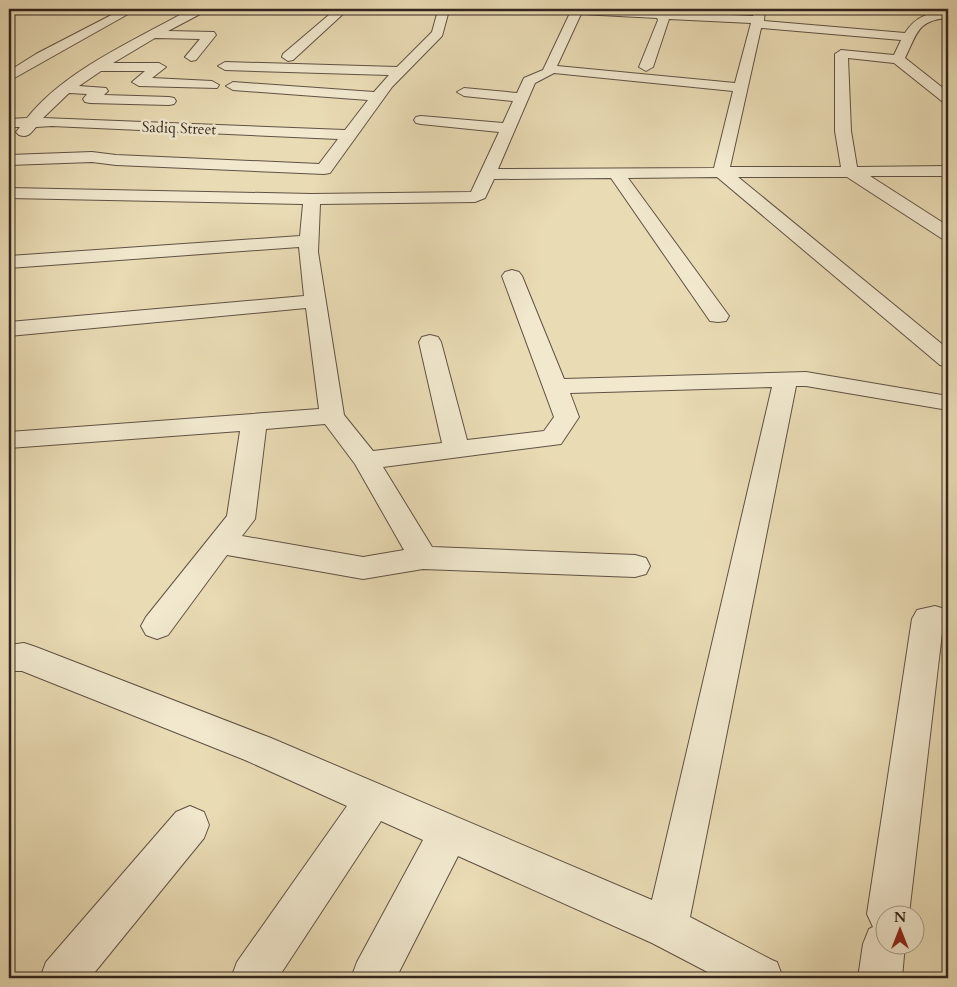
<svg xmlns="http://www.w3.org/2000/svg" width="957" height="987" font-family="Cardo,serif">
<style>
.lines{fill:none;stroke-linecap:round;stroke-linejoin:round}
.minor-casing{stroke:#605244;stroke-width:2}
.minor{fill:#f1e8ce;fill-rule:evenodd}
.labels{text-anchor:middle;stroke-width:5;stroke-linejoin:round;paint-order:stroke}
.far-street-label{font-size:15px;fill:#32241e;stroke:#f1e8ce}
</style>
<rect width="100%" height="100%" fill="#e9dbb4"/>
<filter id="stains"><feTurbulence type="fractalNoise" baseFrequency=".004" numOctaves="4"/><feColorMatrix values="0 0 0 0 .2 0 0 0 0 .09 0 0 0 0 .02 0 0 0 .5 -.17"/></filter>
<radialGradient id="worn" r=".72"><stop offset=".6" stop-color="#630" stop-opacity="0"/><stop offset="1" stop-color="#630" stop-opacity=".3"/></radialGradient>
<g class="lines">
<!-- minor casing -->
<g class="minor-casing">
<g id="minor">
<path d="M 9,9 L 82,9 L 76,12 L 9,13 Z"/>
<path d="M 123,9 L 137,9 L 9,81 L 9,71 L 36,54 Z"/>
<path d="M 166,9 L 609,9 L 654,11 L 655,9 L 665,9 L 666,12 L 753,16 L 755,9 L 765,9 L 764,21 L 905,33 C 916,16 929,12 948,12 L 948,18 C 917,20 917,34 905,58 L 948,92 L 948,103 L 943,102 L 894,63 L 848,58 L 851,131 L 857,167 L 948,166 L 948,176 L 870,176 L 948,226 L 948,240 L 941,238 L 847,177 L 738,177 L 948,349 L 948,367 L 940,365 L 717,177 L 628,178 L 729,316 L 726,321 L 718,322 L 710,321 L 611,178 L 494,179 L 485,198 L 475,202 L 320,204 L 318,252 L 344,415 L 373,451 L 442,443 L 419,342 L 422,337 L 430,335 L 438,337 L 441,342 L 467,440 L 544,431 L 554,417 L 502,276 L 505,272 L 512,270 L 519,272 L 522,276 L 564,379 L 806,372 L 948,396 L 948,410 L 806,386 L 796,386 L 690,917 L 772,960 L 777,962 L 783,978 L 719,978 L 652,943 L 458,856 L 396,978 L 351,978 L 357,962 L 423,840 L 381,821 L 278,978 L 231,978 L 237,962 L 347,806 L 245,760 L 22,671 L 9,671 L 9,645 L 24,643 L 36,647 L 271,738 L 652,900 L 772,387 L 570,393 L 579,417 L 561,444 L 383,467 L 432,547 L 635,555 L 646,558 L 650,566 L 646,574 L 635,577 L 423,569 L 363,579 L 227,555 L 168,635 L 157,639 L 146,635 L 141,626 L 146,617 L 227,516 L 240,431 L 9,448 L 9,432 L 319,409 L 306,308 L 9,336 L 9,322 L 304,296 L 299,247 L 9,268 L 9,256 L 300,236 L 303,204 L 9,198 L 9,188 L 312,194 L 471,192 L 499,132 L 421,124 L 416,123 L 414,120 L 416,117 L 421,116 L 503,123 L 513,101 L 464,96 L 457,92 L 464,88 L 517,93 L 524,78 L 543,70 L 570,13 L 448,14 L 442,36 L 392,87 L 330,173 L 324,174 L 116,165 L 92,162 L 9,165 L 9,155 L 92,152 L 116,155 L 319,164 L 338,139 L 52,126 L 36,127 C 30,134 28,138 19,135 L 16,132 L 20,127 L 9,127 L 9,119 L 27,118 C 64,71 133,41 185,12 L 172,12 ZM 202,13 L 330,14 L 283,54 L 282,57 L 288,61 L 293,60 L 343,14 L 437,14 L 432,32 L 397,67 L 225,62 L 218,66 L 225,70 L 389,75 L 374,92 L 233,82 L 226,86 L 233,90 L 368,100 L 345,130 L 43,118 L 69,93 L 87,94 L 83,99 L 85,102 L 90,103 L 169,105 L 174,104 L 176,101 L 174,98 L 169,97 L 104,95 L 108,91 L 106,88 L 79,86 L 101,71 L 145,71 L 132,82 L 139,86 L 217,88 L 219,85 L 212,81 L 152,78 L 166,67 L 159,63 L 113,63 L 155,38 L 200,39 L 185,57 L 191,61 L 196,60 L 216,35 L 214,32 L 168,31 ZM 581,14 L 657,18 L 658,20 L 639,67 L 646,71 L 653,67 L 669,19 L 751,23 L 735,83 L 557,66 ZM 761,28 L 901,40 L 894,55 L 841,50 L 835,54 L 835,131 L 841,167 L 730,167 ZM 554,73 L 733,91 L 714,168 L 498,169 L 535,83 ZM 325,424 L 355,464 L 404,550 L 363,557 L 242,536 L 255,519 L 266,429 Z"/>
<path d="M 935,606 L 948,610 L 948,634 L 942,633 L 909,914 L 884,914 L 884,944 L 905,944 L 902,978 L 858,978 L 863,944 L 869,929 L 873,927 L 867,914 L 912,619 L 917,610 Z"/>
<path d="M 190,806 L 204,812 L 209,825 L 204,838 L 90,978 L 40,978 L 46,962 L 176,812 Z"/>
</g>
</g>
<!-- minor -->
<use href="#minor" class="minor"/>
</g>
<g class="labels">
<!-- far-street labels -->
<g class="far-street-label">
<text transform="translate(179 128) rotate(2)" y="5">Sadiq Street</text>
</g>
</g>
<!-- margin -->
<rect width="957" height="987" fill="none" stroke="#e9dbb4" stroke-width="30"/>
<rect x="10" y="10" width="937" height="967" fill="none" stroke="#32241e" stroke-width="2.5"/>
<rect x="15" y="15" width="927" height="957" fill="none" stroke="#32241e"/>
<!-- north arrow -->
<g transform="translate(900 930)"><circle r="24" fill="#f1e8ce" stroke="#a59a88"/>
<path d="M0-4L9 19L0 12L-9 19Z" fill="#8f2418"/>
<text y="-8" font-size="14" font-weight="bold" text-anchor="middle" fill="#32241e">N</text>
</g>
<rect width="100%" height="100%" filter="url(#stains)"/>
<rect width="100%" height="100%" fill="url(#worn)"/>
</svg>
